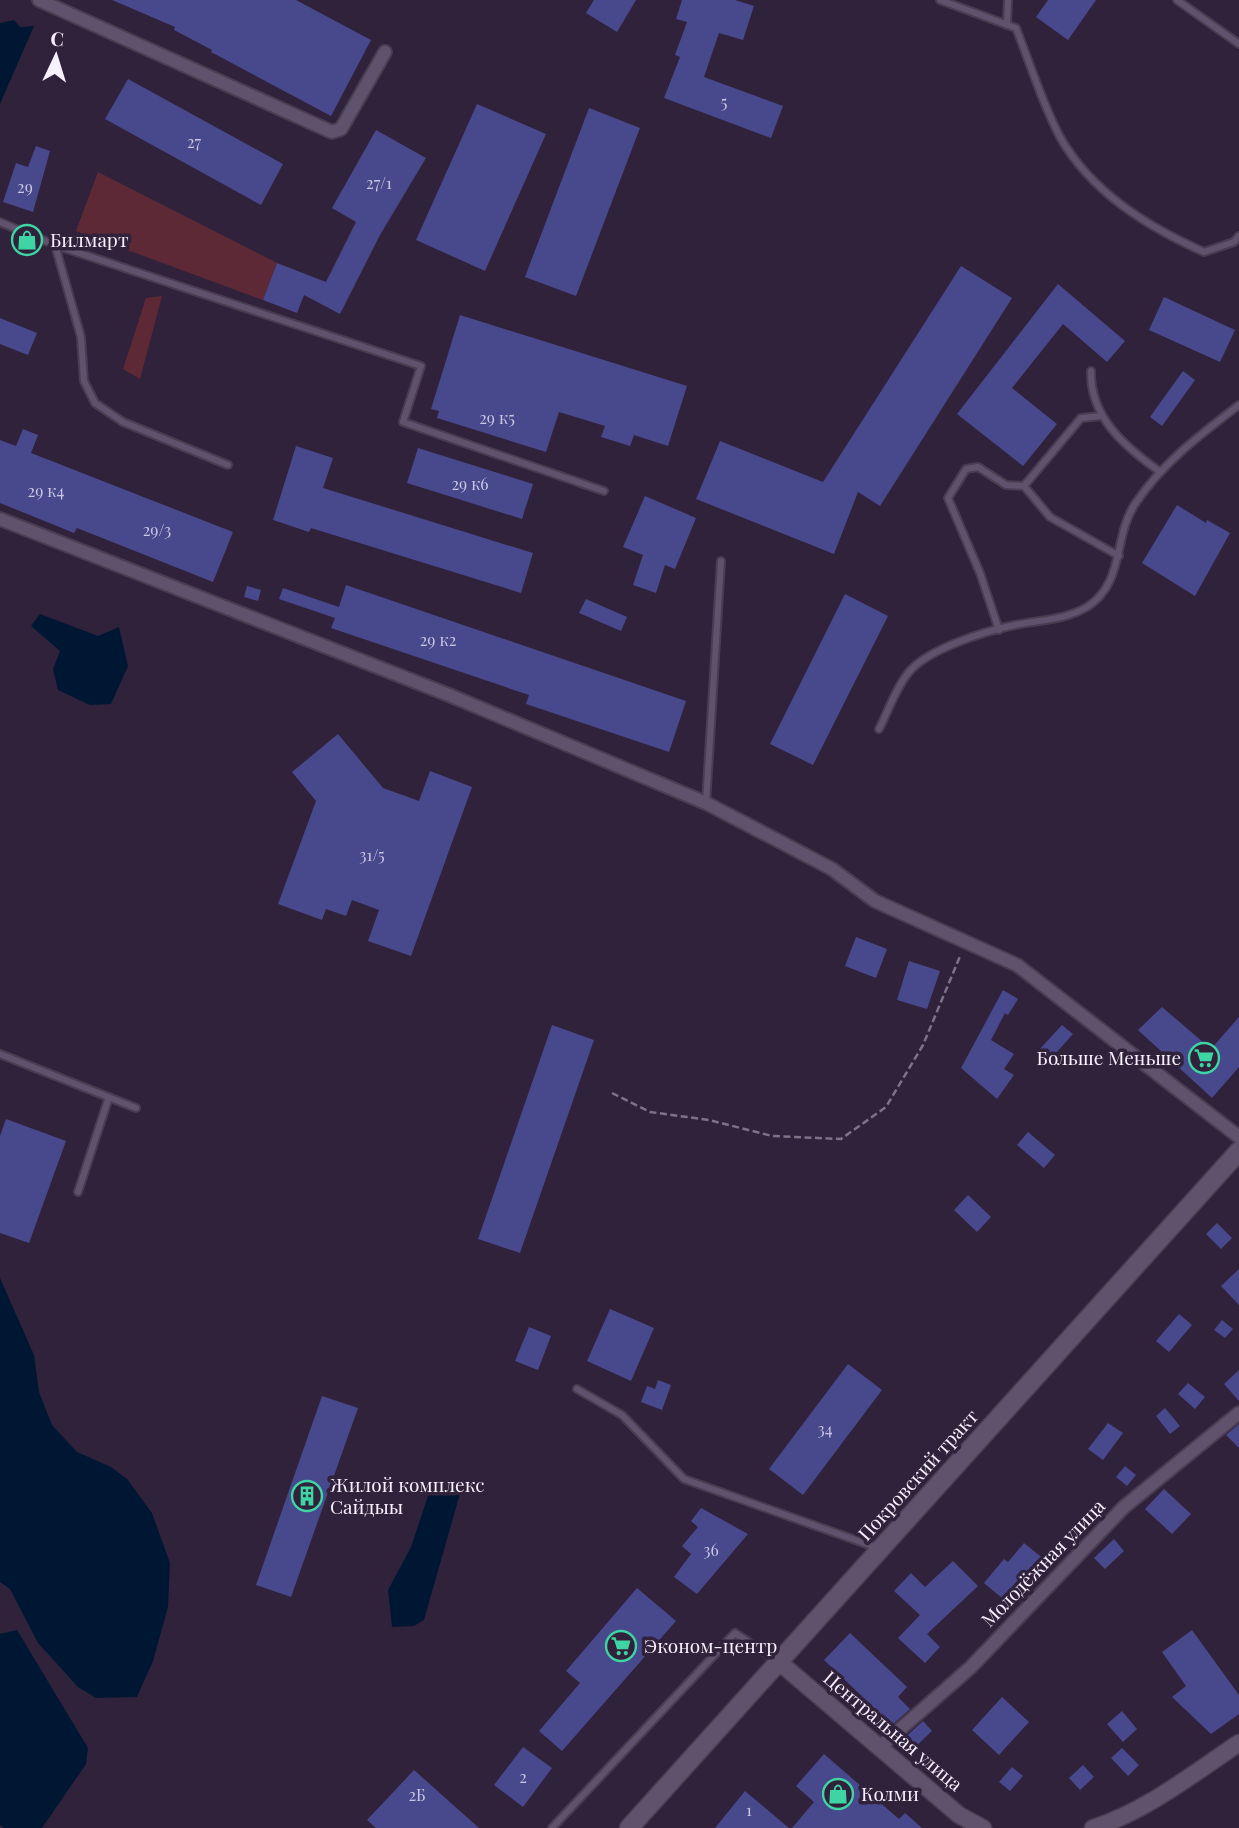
<svg xmlns="http://www.w3.org/2000/svg" width="1239" height="1828" font-family="'Playfair Display',serif">
<style>
.green{fill:#5e2936}
.water{fill:#001734}
.building{fill:#48488d}
.lines{fill:none;stroke-linecap:round;stroke-linejoin:round}
.service-casing{stroke:#493d51;stroke-width:10}
.minor-casing{stroke:#493d51;stroke-width:16}
.tertiary-casing{stroke:#493d51;stroke-width:19}
.secondary-casing{stroke:#493d51;stroke-width:21}
.path{stroke:#7d7286;stroke-width:2.5;stroke-dasharray:7 3.5;stroke-linecap:butt}
.service{stroke:#60526d;stroke-width:6}
.minor{stroke:#60526d;stroke-width:12}
.tertiary{stroke:#60526d;stroke-width:16}
.secondary{stroke:#60526d;stroke-width:18}
.labels{text-anchor:middle;stroke-width:7;stroke-linejoin:round;paint-order:stroke}
.number-label{font-size:16px;fill:#cbc6e1}
.poi-label{font-size:19px;fill:#f7f0fd;stroke:#30223b;text-anchor:start}
.street-label{font-size:19px;fill:#f7f0fd;stroke:#30223b}
</style>
<rect width="100%" height="100%" fill="#30223b"/>
<!-- green -->
<g class="green">
<path d="M 98,172 L 277,263 L 263,300 L 76,231 Z"/>
<path d="M 162,296 L 140,379 L 123,369 L 146,298 Z"/>
</g>
<!-- water -->
<g class="water">
<path d="M 14,20 L 20,27 L 34,26 L 0,104 L 0,23 Z"/>
<path d="M 40,614 L 98,636 L 119,627 L 128,666 L 111,704 L 90,705 L 58,690 L 53,669 L 60,651 L 31,626 Z"/>
<path d="M 0,1278 L 34,1355 L 39,1392 L 52,1425 L 77,1452 L 111,1467 L 127,1479 L 152,1513 L 170,1563 L 168,1607 L 153,1661 L 137,1697 L 96,1698 L 78,1687 L 38,1643 L 10,1589 L 0,1582 Z"/>
<path d="M 443,1482 L 454,1482 L 461,1490 L 424,1620 L 414,1626 L 392,1627 L 388,1590 L 411,1547 L 432,1484 Z"/>
<path d="M 17,1630 L 88,1748 L 86,1764 L 42,1828 L 4,1828 L 0,1825 L 0,1634 Z"/>
</g>
<!-- building -->
<g class="building">
<path d="M 112,0 L 296,0 L 371,40 L 331,116 L 211,52 L 212,50 L 174,30 L 175,27 Z"/>
<path d="M 594,0 L 636,0 L 617,32 L 586,13 Z"/>
<path d="M 682,0 L 735,0 L 754,6 L 743,40 L 719,33 L 704,77 L 783,106 L 771,138 L 664,98 L 680,57 L 675,55 L 687,22 L 676,19 Z"/>
<path d="M 1048,0 L 1096,0 L 1068,40 L 1036,17 Z"/>
<path d="M 128,79 L 283,164 L 261,205 L 105,119 Z"/>
<path d="M 477,104 L 546,134 L 485,271 L 416,240 Z"/>
<path d="M 589,108 L 640,128 L 576,296 L 525,277 Z"/>
<path d="M 376,130 L 426,158 L 380,235 L 340,314 L 304,295 L 297,313 L 263,300 L 277,263 L 326,282 L 356,222 L 332,208 Z"/>
<path d="M 36,146 L 50,151 L 33,212 L 3,202 L 16,163 L 28,167 Z"/>
<path d="M 961,266 L 1012,298 L 880,506 L 858,492 L 834,554 L 696,499 L 720,441 L 823,482 Z"/>
<path d="M 1058,284 L 1125,341 L 1107,362 L 1063,324 L 1012,388 L 1057,424 L 1023,466 L 957,414 Z"/>
<path d="M 1164,297 L 1235,330 L 1220,362 L 1149,330 Z"/>
<path d="M 460,315 L 687,386 L 668,446 L 634,435 L 630,446 L 601,437 L 605,426 L 559,412 L 546,452 L 437,418 L 439,411 L 431,409 Z"/>
<path d="M 0,318 L 37,333 L 28,355 L 0,344 Z"/>
<path d="M 1183,371 L 1195,380 L 1162,426 L 1150,417 Z"/>
<path d="M 23,429 L 38,435 L 31,453 L 233,532 L 213,582 L 77,528 L 74,533 L 0,503 L 0,440 L 16,446 Z"/>
<path d="M 296,446 L 333,458 L 323,488 L 533,553 L 521,593 L 311,528 L 309,532 L 273,520 Z"/>
<path d="M 418,448 L 533,484 L 522,519 L 407,483 Z"/>
<path d="M 645,496 L 696,518 L 675,569 L 665,565 L 656,593 L 633,585 L 643,555 L 623,547 Z"/>
<path d="M 1177,505 L 1206,523 L 1207,520 L 1230,533 L 1195,596 L 1142,563 Z"/>
<path d="M 346,585 L 686,701 L 669,752 L 526,704 L 529,695 L 331,628 L 335,618 L 279,599 L 283,588 L 339,607 Z"/>
<path d="M 247,586 L 261,590 L 258,601 L 244,597 Z"/>
<path d="M 845,594 L 888,616 L 813,765 L 770,744 Z"/>
<path d="M 586,599 L 627,617 L 621,631 L 579,613 Z"/>
<path d="M 338,734 L 383,788 L 419,801 L 430,771 L 472,787 L 411,956 L 368,941 L 379,910 L 352,900 L 346,916 L 326,909 L 322,920 L 278,904 L 316,801 L 292,772 Z"/>
<path d="M 856,937 L 887,949 L 876,978 L 845,966 Z"/>
<path d="M 909,961 L 940,971 L 927,1009 L 897,1000 Z"/>
<path d="M 1003,990 L 1018,999 L 1008,1015 L 1005,1013 L 991,1040 L 1014,1054 L 1004,1069 L 1014,1075 L 997,1099 L 961,1068 Z"/>
<path d="M 1162,1007 L 1211,1049 L 1239,1017 L 1239,1067 L 1212,1098 L 1138,1030 Z"/>
<path d="M 552,1025 L 594,1040 L 520,1253 L 478,1239 Z"/>
<path d="M 1062,1025 L 1073,1034 L 1048,1062 L 1037,1052 Z"/>
<path d="M 6,1119 L 66,1141 L 29,1243 L 0,1233 L 0,1136 Z"/>
<path d="M 1028,1132 L 1055,1155 L 1044,1168 L 1017,1145 Z"/>
<path d="M 968,1195 L 991,1217 L 977,1232 L 954,1210 Z"/>
<path d="M 1217,1223 L 1232,1238 L 1221,1249 L 1206,1234 Z"/>
<path d="M 1239,1269 L 1239,1305 L 1221,1286 Z"/>
<path d="M 610,1309 L 654,1328 L 631,1381 L 587,1361 Z"/>
<path d="M 1179,1314 L 1192,1325 L 1169,1352 L 1156,1341 Z"/>
<path d="M 1222,1320 L 1233,1329 L 1225,1338 L 1214,1330 Z"/>
<path d="M 529,1327 L 551,1336 L 538,1370 L 515,1361 Z"/>
<path d="M 848,1364 L 882,1390 L 803,1495 L 769,1469 Z"/>
<path d="M 1239,1370 L 1239,1401 L 1224,1384 Z"/>
<path d="M 658,1380 L 671,1385 L 662,1410 L 641,1402 L 647,1386 L 655,1389 Z"/>
<path d="M 1188,1383 L 1205,1397 L 1195,1409 L 1178,1394 Z"/>
<path d="M 322,1396 L 358,1408 L 291,1597 L 256,1585 Z"/>
<path d="M 1165,1408 L 1180,1426 L 1170,1434 L 1156,1416 Z"/>
<path d="M 1108,1423 L 1123,1433 L 1103,1460 L 1088,1449 Z"/>
<path d="M 1239,1424 L 1239,1448 L 1226,1435 Z"/>
<path d="M 1125,1466 L 1136,1475 L 1127,1486 L 1116,1477 Z"/>
<path d="M 1164,1489 L 1191,1514 L 1172,1534 L 1145,1509 Z"/>
<path d="M 701,1508 L 748,1534 L 697,1594 L 674,1577 L 691,1554 L 682,1546 L 698,1527 L 691,1521 Z"/>
<path d="M 1114,1539 L 1124,1551 L 1105,1569 L 1094,1558 Z"/>
<path d="M 1024,1543 L 1045,1560 L 1009,1604 L 984,1583 L 1004,1559 L 1008,1562 Z"/>
<path d="M 953,1561 L 978,1586 L 927,1634 L 940,1647 L 925,1663 L 898,1638 L 920,1615 L 894,1591 L 911,1573 L 925,1587 Z"/>
<path d="M 637,1588 L 676,1621 L 562,1751 L 539,1731 L 580,1683 L 566,1671 Z"/>
<path d="M 1192,1630 L 1239,1695 L 1239,1714 L 1211,1734 L 1172,1697 L 1186,1686 L 1162,1652 Z"/>
<path d="M 850,1633 L 907,1687 L 898,1697 L 910,1709 L 892,1725 L 824,1660 Z"/>
<path d="M 1002,1697 L 1029,1722 L 999,1755 L 972,1730 Z"/>
<path d="M 1122,1711 L 1137,1729 L 1123,1742 L 1107,1724 Z"/>
<path d="M 923,1721 L 932,1731 L 910,1752 L 900,1742 Z"/>
<path d="M 523,1747 L 552,1768 L 523,1807 L 494,1785 Z"/>
<path d="M 1122,1748 L 1139,1765 L 1128,1776 L 1111,1758 Z"/>
<path d="M 824,1754 L 899,1819 L 905,1813 L 922,1828 L 792,1828 L 814,1802 L 796,1786 Z"/>
<path d="M 1083,1765 L 1094,1777 L 1080,1790 L 1069,1778 Z"/>
<path d="M 1012,1767 L 1023,1776 L 1010,1791 L 999,1782 Z"/>
<path d="M 414,1770 L 479,1828 L 376,1828 L 367,1820 Z"/>
<path d="M 745,1791 L 789,1828 L 715,1828 Z"/>
</g>
<g class="lines">
<!-- service casing -->
<g class="service-casing">
<g id="service">
<path d="M 940,0 L 1016,28 C 1030,63 1042,103 1060,137 C 1091,192 1148,227 1204,252 L 1234,242 L 1239,236"/>
<path d="M 1177,0 L 1239,44"/>
<path d="M 1007,25 L 1008,0"/>
<path d="M 0,222 L 55,245 L 421,366 L 403,422 L 604,491"/>
<path d="M 55,245 L 81,337 L 84,381 L 95,403 L 123,422 L 228,465"/>
<path d="M 1091,371 C 1090,417 1124,446 1159,471"/>
<path d="M 1024,486 L 1050,517 L 1119,556"/>
<path d="M 999,630 L 980,573 L 948,498 L 966,469 L 978,467 L 1006,485 L 1024,486 L 1081,418 L 1102,416"/>
<path d="M 879,729 C 888,712 896,687 909,672 C 928,649 985,631 1015,625 C 1039,620 1065,620 1087,607 C 1125,583 1113,537 1135,504 C 1162,463 1201,434 1239,405"/>
<path d="M 706,803 L 721,561"/>
<path d="M 0,1054 L 136,1108"/>
<path d="M 78,1192 L 109,1097"/>
<path d="M 577,1389 L 622,1415 L 684,1479 L 878,1548"/>
<path d="M 552,1828 L 735,1633 L 777,1661"/>
</g>
</g>
<!-- minor casing -->
<g class="minor-casing">
<g id="minor">
<path d="M 39,0 L 332,132 L 341,129 L 385,52"/>
<path d="M 0,519 L 449,695 L 706,803 L 832,869 L 875,901 L 1017,965 L 1239,1137"/>
<path d="M 880,1747 L 971,1667 L 1124,1507 L 1239,1413"/>
</g>
</g>
<!-- tertiary casing -->
<g class="tertiary-casing">
<g id="tertiary">
<path d="M 779,1662 L 959,1815 L 983,1828"/>
<path d="M 1093,1828 C 1146,1811 1193,1774 1239,1743"/>
</g>
</g>
<!-- secondary casing -->
<g class="secondary-casing">
<path id="secondary" d="M 629,1828 L 1239,1151"/>
</g>
<!-- path -->
<path class="path" d="M 612,1093 L 650,1112 L 709,1120 L 772,1136 L 841,1139 L 886,1107 L 923,1045 L 961,954"/>
<!-- service -->
<use href="#service" class="service"/>
<!-- minor -->
<use href="#minor" class="minor"/>
<!-- tertiary -->
<use href="#tertiary" class="tertiary"/>
<!-- secondary -->
<use href="#secondary" class="secondary"/>
</g>
<!-- icons -->
<defs>
<g id="shop-ring" transform="scale(1.575)"><circle r="9.5" fill="#30223b" stroke="#3ed4a3" stroke-width="1.5"/><path d="M-5-2.5h2.3a2.7 3.5 0 0 1 5.4 0H5L5.5 6h-11ZM-1.5-2.5h3a1.5 2.3 0 0 0-3 0Z" fill="#3ed4a3"/></g>
<g id="supermarket-ring" transform="scale(1.575)"><circle r="9.5" fill="#30223b" stroke="#3ed4a3" stroke-width="1.5"/><path d="M-6-5.5h2.5l.6 2H6L4.5 2H-2.5L-4.4-4H-6ZM-1.5 3.2a1.3 1.3 0 1 0 .1 0ZM3 3.2a1.3 1.3 0 1 0 .1 0Z" fill="#3ed4a3"/></g>
<g id="building-ring" transform="scale(1.575)"><circle r="9.5" fill="#30223b" stroke="#3ed4a3" stroke-width="1.5"/><path d="M-4-6H4V6H1V3H-1V6H-4ZM-2.5-4.3h1.7v1.8h-1.7ZM.8-4.3h1.7v1.8H.8ZM-2.5-1h1.7V.8h-1.7ZM.8-1h1.7V.8H.8Z" fill="#3ed4a3"/></g>
</defs>
<g fill-rule="evenodd">
<use href="#shop-ring" x="27" y="240"/>
<use href="#supermarket-ring" x="1204" y="1058"/>
<use href="#building-ring" x="307" y="1496"/>
<use href="#supermarket-ring" x="621" y="1646"/>
<use href="#shop-ring" x="838" y="1794"/>
</g>
<g class="labels">
<!-- number labels -->
<g class="number-label">
<text x="724" y="108">5</text>
<text x="194" y="148">27</text>
<text x="379" y="189">27/1</text>
<text x="25" y="193">29</text>
<text x="497" y="424">29 к5</text>
<text x="470" y="490">29 к6</text>
<text x="46" y="497">29 к4</text>
<text x="157" y="536">29/3</text>
<text x="438" y="646">29 к2</text>
<text x="372" y="861">31/5</text>
<text x="825" y="1435">34</text>
<text x="711" y="1556">36</text>
<text x="523" y="1783">2</text>
<text x="417" y="1801">2Б</text>
<text x="749" y="1816">1</text>
</g>
<!-- poi labels -->
<g class="poi-label">
<text x="50" y="247">Билмарт</text>
<text x="1181" y="1065" text-anchor="end">Больше Меньше</text>
<text x="330" y="1492">Жилой комплекс<tspan x="330" dy="22">Сайдыы</tspan></text>
<text x="644" y="1653">Эконом-центр</text>
<text x="861" y="1801">Колми</text>
</g>
<!-- street labels -->
<g class="street-label">
<text transform="translate(918 1475) rotate(-48)" y="7">Покровский тракт</text>
<text transform="translate(1043 1563) rotate(-46)" y="7">Молодёжная улица</text>
<text transform="translate(893 1731) rotate(40)" y="7">Центральная улица</text>
</g>
</g>
<!-- north arrow -->
<g transform="translate(56 56) rotate(4)" stroke="#30223b" stroke-width="5" paint-order="stroke">
<path d="M0-5L12 26L0 18L-12 26Z" fill="#f7f0fd"/>
<text y="-10" font-size="19" font-weight="bold" text-anchor="middle" fill="#f7f0fd">С</text>
</g>
</svg>
